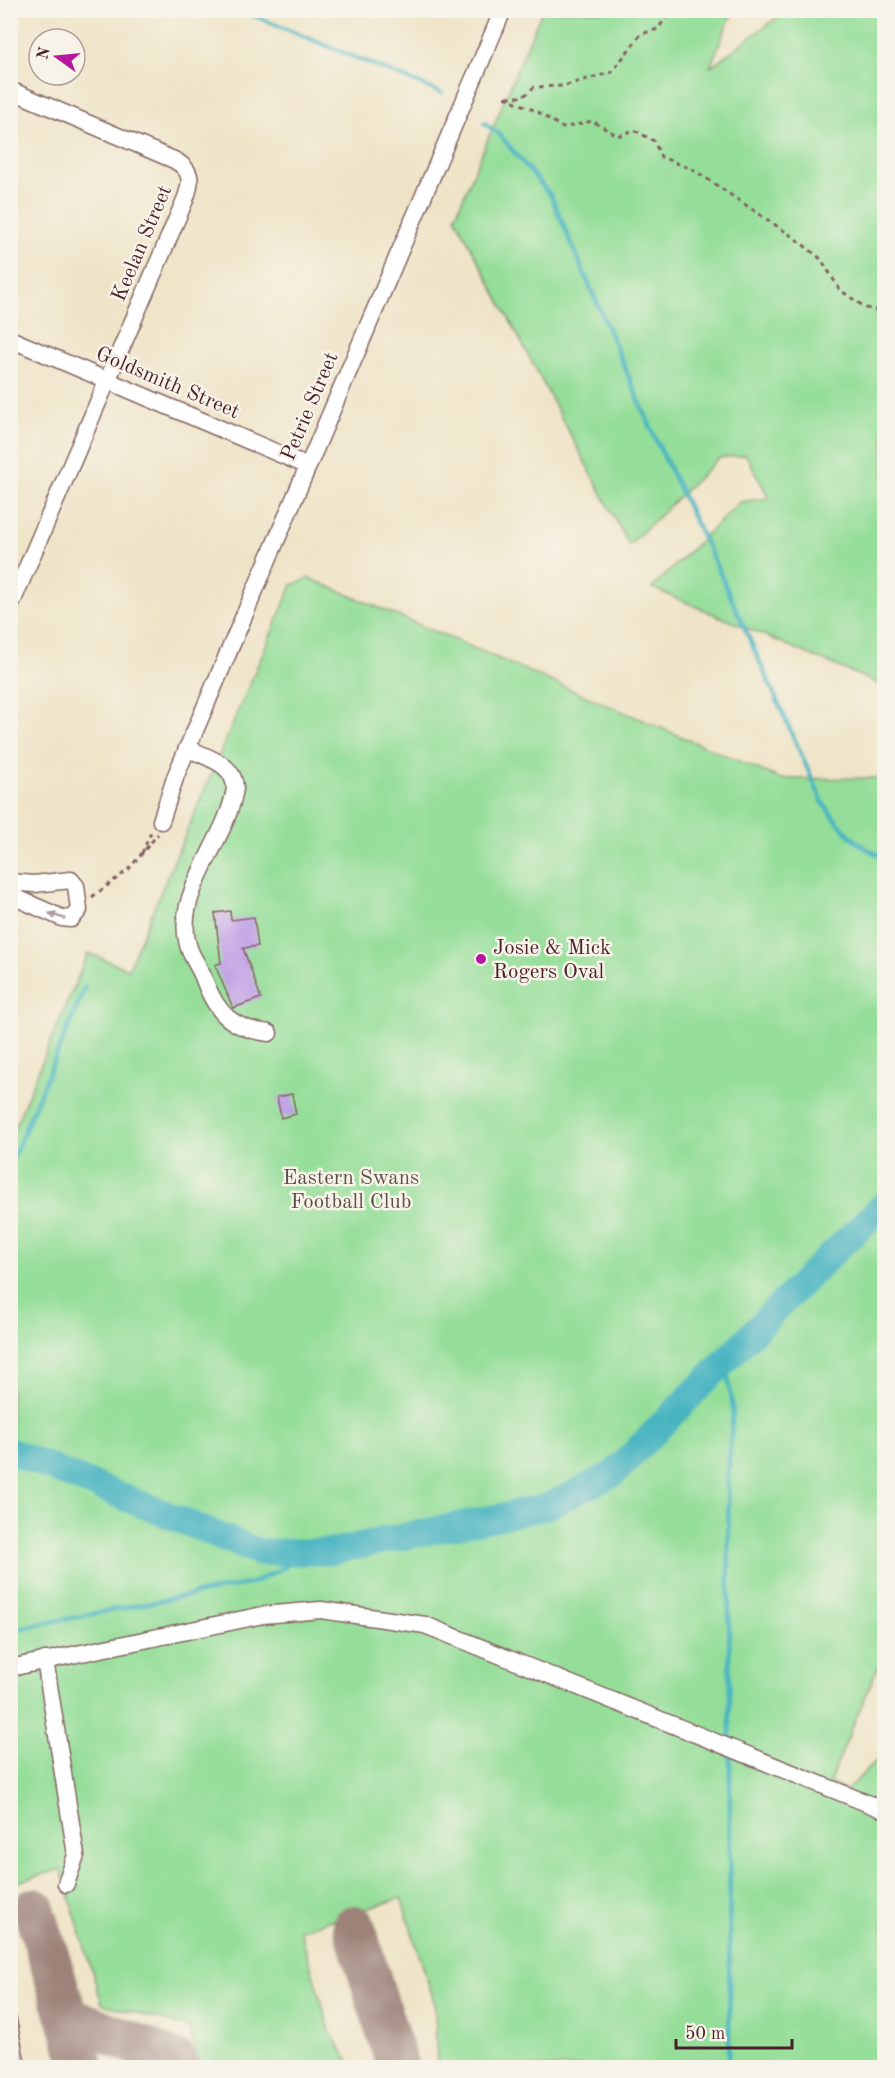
<svg xmlns="http://www.w3.org/2000/svg" width="895" height="2078" font-family="'Old Standard TT',serif">
<style>
.green{fill:#94de99;stroke:#6f7e62;stroke-width:1.5}
.lines{fill:none;stroke-linecap:round;stroke-linejoin:round}
.stream{stroke:#46b4c1;stroke-width:4.5}
.river{stroke:#46b4c1;stroke-width:27}
.taxiway{stroke:#9c8279;stroke-width:42}
.building{fill:#bf9ce6}
.minor-casing{stroke:#846462;stroke-width:19}
.path{stroke:#846462;stroke-width:3;stroke-dasharray:4.5 4.5;stroke-linecap:butt}
.minor{stroke:#fff;stroke-width:16}
.oneway{fill:#ae9aa0}
.poi-dot{fill:#b5179e;stroke:#f7f3e8;stroke-width:2}
.labels{text-anchor:middle;stroke-width:5;stroke-linejoin:round;paint-order:stroke}
.street-label{font-size:21px;fill:#4a1f2b;stroke:#f7f3e8}
.poi-label{font-size:21px;fill:#4a1f2b;stroke:#f7f3e8;text-anchor:start}
.park-label{font-size:21px;fill:#5c4f46;stroke:#f7f3e8}
</style>
<rect width="100%" height="100%" fill="#f7f3e8"/>
<filter id="ink" filterUnits="userSpaceOnUse"><feTurbulence type="fractalNoise" baseFrequency=".0167" numOctaves="2"/><feDisplacementMap in="SourceGraphic" scale="12" xChannelSelector="R" yChannelSelector="G"/><feConvolveMatrix kernelMatrix="1 2 1 2 8 2 1 2 1" color-interpolation-filters="sRGB"/></filter>
<filter id="wash" filterUnits="userSpaceOnUse"><feTurbulence type="fractalNoise" baseFrequency=".008" numOctaves="4" result="noise"/><feDisplacementMap in="SourceGraphic" scale="24" xChannelSelector="R" yChannelSelector="G"/><feGaussianBlur stdDeviation="1.35" result="paint"/><feColorMatrix in="noise" values="0 0 0 0 0 0 0 0 0 0 0 0 0 0 0 0 0 1.4 0 .05"/><feComposite in="paint" operator="in"/></filter>
<g filter="url(#wash)">
<rect width="100%" height="100%" fill="#efe4c7"/>
<!-- green -->
<g class="green">
<path d="M 542,11 L 733,11 L 710,67 L 786,11 L 884,11 L 884,686 L 652,588 L 740,502 L 769,498 L 746,455 L 719,458 L 629,545 L 455,217 Z"/>
<path d="M 309,578 L 781,779 L 884,778 L 884,1652 L 829,1783 L 846,1791 L 884,1753 L 884,2067 L 437,2067 L 435,2004 L 401,1898 L 300,1930 L 330,2032 L 353,2067 L 201,2067 L 188,2027 L 102,2004 L 61,1869 L 11,1884 L 11,1136 L 88,953 L 128,969 L 292,585 Z"/>
</g>
<g class="lines">
<!-- stream -->
<g class="stream">
<path d="M 240,10 L 442,93"/>
<path d="M 484,123 L 499,134 L 551,196 L 656,440 L 719,571 L 823,803 C 839,825 857,848 884,857"/>
<path d="M 10,1165 L 85,987"/>
<path d="M 725,1360 L 733,1409 L 728,1475 L 730,1744"/>
<path d="M 10,1630 L 252,1583 L 285,1567 L 302,1552"/>
<path d="M 729,2068 L 730,1752"/>
</g>
<!-- river -->
<path class="river" d="M 10,1451 L 259,1552 L 329,1552 L 546,1507 L 613,1474 L 817,1268 L 884,1205"/>
<!-- taxiway -->
<g class="taxiway">
<path d="M 34,1909 L 83,2068"/>
<path d="M 354,1926 L 398,2068"/>
<path d="M 65,2011 L 71,2018 L 175,2060 L 178,2068"/>
</g>
</g>
<g id="blocks">
<!-- building -->
<g class="building">
<path d="M 230,911 L 231,920 L 254,917 L 258,946 L 243,948 L 261,998 L 233,1008 L 215,965 L 221,963 L 215,913 Z"/>
<path d="M 292,1094 L 296,1114 L 281,1118 L 277,1097 Z"/>
<path d="M 16,2016 L 26,2066 L 10,2067 L 10,2017 Z"/>
</g>
</g>
</g>
<g filter="url(#ink)">
<use href="#blocks" fill-opacity="0" stroke="#846462" stroke-width="1.5"/>
<g class="lines">
<!-- minor casing -->
<g class="minor-casing">
<g id="minor">
<path d="M 10,90 L 174,160 C 193,170 192,182 185,200 L 10,607"/>
<path d="M 10,339 L 308,466"/>
<path d="M 187,748 C 207,758 234,763 235,788 C 228,840 173,892 188,945 C 191,957 201,969 205,982 C 218,1015 233,1029 269,1033"/>
<path d="M 161,821 L 176,775 L 503,10"/>
<path d="M 10,882 L 34,884 L 71,880 L 76,886 L 79,910 L 71,919 L 62,918 L 10,895"/>
<path d="M 45,1660 L 76,1855 L 66,1884"/>
<path d="M 10,1668 L 263,1615 L 321,1610 L 425,1625 L 884,1810"/>
</g>
</g>
<!-- path -->
<g class="path">
<path d="M 505,97 L 538,112 L 563,128 L 592,121 L 618,136 L 634,130 L 654,141 L 661,157 L 694,170 L 796,239 L 821,259 L 840,290 L 866,308 L 884,312"/>
<path d="M 507,97 L 523,97 L 534,87 L 563,86 L 612,72 L 641,34 L 658,29 L 671,10"/>
<path d="M 142,853 L 151,832"/>
<path d="M 92,897 L 128,870 L 158,834"/>
</g>
<!-- minor -->
<use href="#minor" class="minor"/>
</g>
<!-- one-way arrows -->
<defs><path id="oneway-solid" d="M-6-.8H1V-3.2L6.5 0L1 3.2V.8H-6Z" transform="scale(1.5)"/></defs>
<use class="oneway" href="#oneway-solid" transform="translate(57 916) rotate(-161)"/>
</g>
<!-- markers -->
<circle class="poi-dot" cx="481" cy="959" r="6"/>
<g class="labels">
<!-- street labels -->
<g class="street-label">
<text transform="translate(141 243) rotate(-67)" y="7">Keelan Street</text>
<text transform="translate(168 382) rotate(23)" y="7">Goldsmith Street</text>
<text transform="translate(309 406) rotate(-67)" y="7">Petrie Street</text>
</g>
<!-- poi labels -->
<g class="poi-label">
<text x="493" y="954">Josie &amp; Mick<tspan x="493" dy="24">Rogers Oval</tspan></text>
</g>
<!-- park labels -->
<g class="park-label">
<text x="351" y="1184">Eastern Swans<tspan x="351" dy="24">Football Club</tspan></text>
</g>
</g>
<!-- margin -->
<rect width="895" height="2078" fill="none" stroke="#f7f3e8" stroke-width="36"/>
<!-- north arrow -->
<g transform="translate(57 57) rotate(285)"><circle r="28" fill="#f7f3e8" stroke="#b29e9c" stroke-width="1.5"/>
<path d="M0-4.5L10 22L0 15L-10 22Z" fill="#b5179e"/>
<text y="-9" font-size="16" font-weight="bold" text-anchor="middle" fill="#4a1f2b">N</text>
</g>
<!-- scale -->
<path d="M676 2039v9h116v-9" fill="none" stroke="#4a1f2b" stroke-width="3"/>
<text x="685" y="2039" font-size="18" fill="#4a1f2b" stroke="#f7f3e8" stroke-width="4.5" paint-order="stroke">50 m</text>
</svg>
